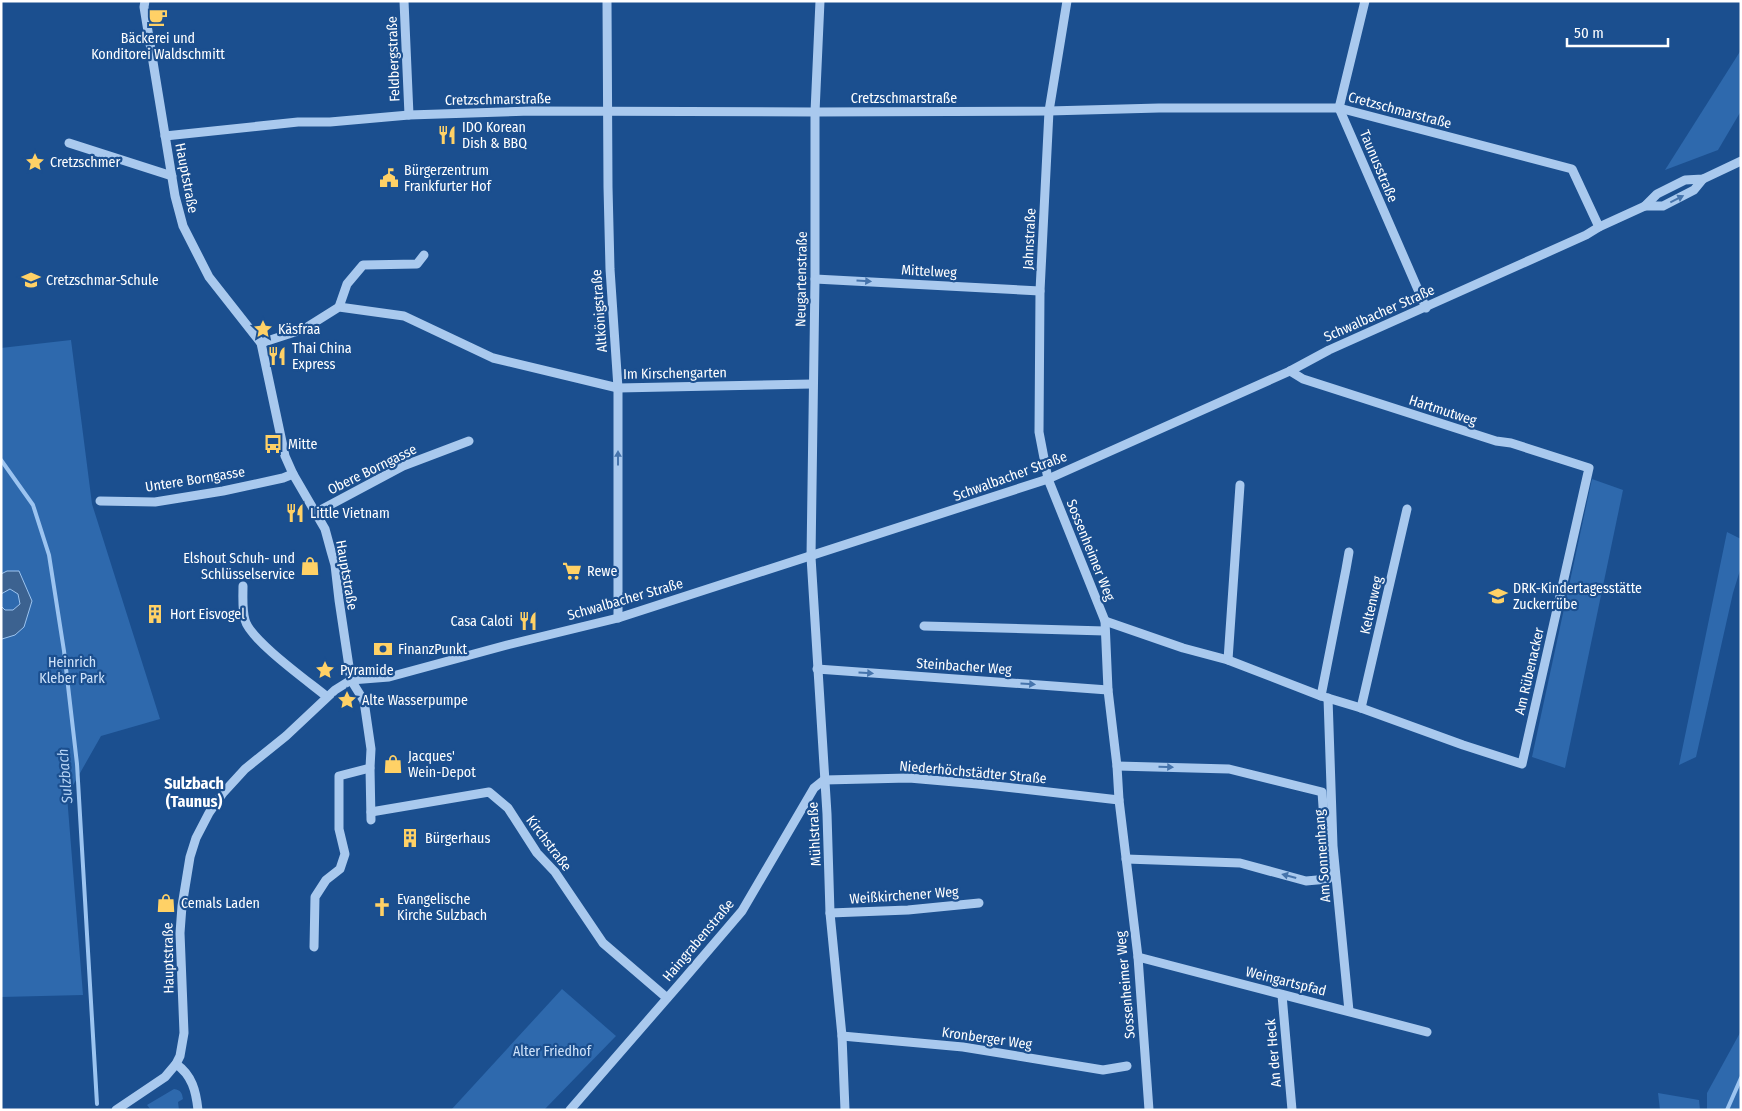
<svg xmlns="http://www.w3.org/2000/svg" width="1742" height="1111" font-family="'Fira Sans Condensed',sans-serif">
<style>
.green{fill:#2e69ad}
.water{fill:#3c6290;stroke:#9cc4f0}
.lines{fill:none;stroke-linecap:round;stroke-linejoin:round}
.stream{stroke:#9cc4f0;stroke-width:4}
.minor{stroke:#a9c9ee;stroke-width:9}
.oneway{fill:#4674ac}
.labels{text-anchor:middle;stroke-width:4.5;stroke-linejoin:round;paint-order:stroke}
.poi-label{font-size:14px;fill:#fff;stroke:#1b4f8f;text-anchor:start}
.street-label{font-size:14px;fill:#fff;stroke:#1b4f8f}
.park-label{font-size:14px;fill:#cfe3fa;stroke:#1b4f8f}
.water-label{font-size:15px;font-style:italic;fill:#b5d3f5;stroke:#1b4f8f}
.quarter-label{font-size:16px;font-weight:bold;fill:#fff;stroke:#1b4f8f}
</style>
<rect width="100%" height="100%" fill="#1b4f8f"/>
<!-- green -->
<g class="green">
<path d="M 1741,50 L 1741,111 L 1718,150 L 1665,170 Z"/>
<path d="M 71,340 L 92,504 L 160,719 L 101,736 L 67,796 L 83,995 L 1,997 L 1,348 Z"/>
<path d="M 1592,479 L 1623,490 L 1565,768 L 1532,757 Z"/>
<path d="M 1727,532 L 1741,539 L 1741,567 L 1733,593 L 1696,757 L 1679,765 Z"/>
<path d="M 562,989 L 616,1036 L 544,1110 L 451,1110 Z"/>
<path d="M 1741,1031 L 1741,1110 L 1707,1110 L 1707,1093 Z"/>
<path d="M 174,1089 C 181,1090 182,1093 183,1099 L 178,1102 L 179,1110 L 151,1110 L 147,1105 Z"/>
<path d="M 1658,1093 L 1699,1100 L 1700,1110 L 1660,1110 Z"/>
</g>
<!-- water -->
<path class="water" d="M 7,571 L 19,571 L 32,601 L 24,627 L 15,635 L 2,639 L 1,639 L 1,606 L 5,610 L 13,610 L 20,604 L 18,594 L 10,589 L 1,594 L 1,574 Z"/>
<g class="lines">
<!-- stream -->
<g class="stream">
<path d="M 1,460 L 33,505 L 49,555 L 64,651 L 77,764 L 97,1104"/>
<path d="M 1727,1110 L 1741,1078"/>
</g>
<!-- minor -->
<g class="minor">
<path d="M 145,1 L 144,7 L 175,196 L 183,226 L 209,277 L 261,343 L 285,456 L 293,474 L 325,529 L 331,551 L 335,565 L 339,600 L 351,680 L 364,701 L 371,749 L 370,768 L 371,820"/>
<path d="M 404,1 L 409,115"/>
<path d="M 607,1 L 608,187 L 610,269 L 618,388 L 618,618"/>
<path d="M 820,1 L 815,112 L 815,279 L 811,557 L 827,814 L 830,913 L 842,1036 L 845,1110"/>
<path d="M 1067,1 L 1049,111 L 1040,291 L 1039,432 L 1048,479 L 1105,621 L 1108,690 L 1117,766 L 1119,800 L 1138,957 L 1149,1110"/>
<path d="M 1365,1 L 1339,108 L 1426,308"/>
<path d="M 165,136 L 298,122 L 330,122 L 409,115 L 531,111 L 815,112 L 1049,111 L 1159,108 L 1339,108 L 1572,169 L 1599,227"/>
<path d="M 69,143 L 172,176"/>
<path d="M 1645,206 L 1663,206 L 1694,190 L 1703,179"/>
<path d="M 815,279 L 1040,291"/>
<path d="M 339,307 L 347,284 L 363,265 L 417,264 L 424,255"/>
<path d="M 261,343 L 304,329 L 339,307 L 404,316 L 493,358 L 618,388 L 812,384"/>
<path d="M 100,501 L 155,502 L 223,491 L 283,478 L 293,474"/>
<path d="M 315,513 L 403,466 L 469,441"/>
<path d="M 243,586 C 243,597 242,610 245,620 C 250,640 309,682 326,696"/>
<path d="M 1105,621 L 1183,648 L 1228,660 L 1321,696 L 1361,708 L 1463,745 L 1522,764 L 1589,468 L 1511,443 L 1496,441 L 1303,379 L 1290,371"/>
<path d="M 924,626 L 1105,631"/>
<path d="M 1228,660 L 1240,485"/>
<path d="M 817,669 L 1108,690"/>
<path d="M 1321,696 L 1346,569 L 1349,552"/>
<path d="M 1328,698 L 1333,846 L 1349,1011"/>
<path d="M 1361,708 L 1407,509"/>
<path d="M 1117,766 L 1229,769 L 1322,792 L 1328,879 L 1306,881 L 1240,863 L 1126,859"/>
<path d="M 371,812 L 489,792 L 508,808 L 537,853 L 555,872 L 603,943 L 667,998"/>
<path d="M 830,913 L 908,910 L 979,903"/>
<path d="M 314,947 L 315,897 L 326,880 L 340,869 L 345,854 L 339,829 L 339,776 L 370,768"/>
<path d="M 1138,957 L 1427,1032"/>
<path d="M 1282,995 L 1292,1110"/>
<path d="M 842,1036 L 963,1047 L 1103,1070 L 1127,1066"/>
<path d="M 176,1064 C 192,1075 196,1091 198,1110"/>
<path d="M 116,1110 L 165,1077 L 176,1064 L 180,1056 L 184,1033 L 180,933 L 182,906 L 190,857 L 196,838 L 209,813 L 223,793 L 245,769 L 286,736 L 335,690 L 351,680 L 389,677 L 507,645 L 618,618 L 1048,479 L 1290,371 L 1329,350 L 1586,235 L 1599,227 L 1645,206 L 1657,194 L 1685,180 L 1703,179 L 1741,161"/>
<path d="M 570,1110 L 683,980 L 742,911 L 814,788 L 824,780 L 909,778 L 978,784 L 1119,800"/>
</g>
</g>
<!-- one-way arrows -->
<defs><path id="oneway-solid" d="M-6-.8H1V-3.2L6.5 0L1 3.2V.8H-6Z" transform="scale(1.25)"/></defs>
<g class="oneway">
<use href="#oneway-solid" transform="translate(1677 199) rotate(-27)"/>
<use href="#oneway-solid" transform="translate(864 281) rotate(3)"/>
<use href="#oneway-solid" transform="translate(618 458) rotate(-90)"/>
<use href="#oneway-solid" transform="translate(866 673) rotate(4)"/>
<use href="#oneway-solid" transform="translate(1028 684) rotate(4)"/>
<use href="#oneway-solid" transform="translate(1166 767) rotate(2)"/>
<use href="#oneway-solid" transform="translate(1289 876) rotate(-165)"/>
</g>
<!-- icons -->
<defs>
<g id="cafe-bare" transform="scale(1.5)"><path d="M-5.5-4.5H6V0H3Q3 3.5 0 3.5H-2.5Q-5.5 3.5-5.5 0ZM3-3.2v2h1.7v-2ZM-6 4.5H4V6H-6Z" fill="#ffd166" stroke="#1b4f8f" stroke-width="2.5" paint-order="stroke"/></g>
<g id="restaurant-bare" transform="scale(1.5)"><path d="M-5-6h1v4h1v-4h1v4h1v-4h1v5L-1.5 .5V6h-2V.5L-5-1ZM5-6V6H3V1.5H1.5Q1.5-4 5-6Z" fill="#ffd166" stroke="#1b4f8f" stroke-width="2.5" paint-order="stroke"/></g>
<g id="sight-bare" transform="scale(1.5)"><path d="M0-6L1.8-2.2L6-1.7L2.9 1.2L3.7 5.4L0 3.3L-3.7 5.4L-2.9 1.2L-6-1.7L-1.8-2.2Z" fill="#ffd166" stroke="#1b4f8f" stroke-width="2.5" paint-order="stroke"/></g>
<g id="civic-bare" transform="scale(1.5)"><path d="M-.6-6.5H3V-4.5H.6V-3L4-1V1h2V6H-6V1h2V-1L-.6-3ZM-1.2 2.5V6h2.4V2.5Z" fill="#ffd166" stroke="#1b4f8f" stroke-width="2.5" paint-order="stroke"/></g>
<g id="school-bare" transform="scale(1.5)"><path d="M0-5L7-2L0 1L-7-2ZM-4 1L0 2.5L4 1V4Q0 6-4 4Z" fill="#ffd166" stroke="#1b4f8f" stroke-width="2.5" paint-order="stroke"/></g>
<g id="bus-bare" transform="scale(1.5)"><path d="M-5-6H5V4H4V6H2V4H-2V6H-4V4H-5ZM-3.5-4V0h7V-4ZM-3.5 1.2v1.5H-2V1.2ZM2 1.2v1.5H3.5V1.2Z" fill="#ffd166" stroke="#1b4f8f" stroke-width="2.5" paint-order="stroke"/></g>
<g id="shop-bare" transform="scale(1.5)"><path d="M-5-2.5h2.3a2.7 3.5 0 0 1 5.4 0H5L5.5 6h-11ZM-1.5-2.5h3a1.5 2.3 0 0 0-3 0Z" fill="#ffd166" stroke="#1b4f8f" stroke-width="2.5" paint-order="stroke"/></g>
<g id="supermarket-bare" transform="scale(1.5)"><path d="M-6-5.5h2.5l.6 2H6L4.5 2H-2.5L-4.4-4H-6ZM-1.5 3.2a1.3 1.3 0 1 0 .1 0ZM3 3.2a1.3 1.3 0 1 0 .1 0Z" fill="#ffd166" stroke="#1b4f8f" stroke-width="2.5" paint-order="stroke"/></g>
<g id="building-bare" transform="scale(1.5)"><path d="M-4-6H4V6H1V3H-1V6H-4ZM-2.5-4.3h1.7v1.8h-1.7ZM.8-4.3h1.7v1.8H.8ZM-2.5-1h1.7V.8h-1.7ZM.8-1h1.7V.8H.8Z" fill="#ffd166" stroke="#1b4f8f" stroke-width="2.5" paint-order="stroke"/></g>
<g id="bank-bare" transform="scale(1.5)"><path d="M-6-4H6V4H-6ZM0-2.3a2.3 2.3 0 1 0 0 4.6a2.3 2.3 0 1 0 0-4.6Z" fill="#ffd166" stroke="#1b4f8f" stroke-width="2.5" paint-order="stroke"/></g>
<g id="church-bare" transform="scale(1.5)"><path d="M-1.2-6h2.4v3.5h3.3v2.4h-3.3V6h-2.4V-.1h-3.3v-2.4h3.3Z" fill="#ffd166" stroke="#1b4f8f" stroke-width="2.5" paint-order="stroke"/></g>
</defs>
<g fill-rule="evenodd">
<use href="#cafe-bare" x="158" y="17"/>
<use href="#restaurant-bare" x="447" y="135"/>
<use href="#sight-bare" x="35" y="162"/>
<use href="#civic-bare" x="389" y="178"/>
<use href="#school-bare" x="31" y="280"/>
<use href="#sight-bare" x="263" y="329"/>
<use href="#restaurant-bare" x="277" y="356"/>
<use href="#bus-bare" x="273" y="444"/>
<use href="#restaurant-bare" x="295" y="513"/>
<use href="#shop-bare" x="310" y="566"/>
<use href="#supermarket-bare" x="572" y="571"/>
<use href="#school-bare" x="1498" y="596"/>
<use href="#building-bare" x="155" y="614"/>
<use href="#restaurant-bare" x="528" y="621"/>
<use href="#bank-bare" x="383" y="649"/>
<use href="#sight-bare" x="325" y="670"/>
<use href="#sight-bare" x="347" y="700"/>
<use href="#shop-bare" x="393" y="764"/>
<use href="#building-bare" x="410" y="838"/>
<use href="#shop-bare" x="166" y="903"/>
<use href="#church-bare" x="382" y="907"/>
</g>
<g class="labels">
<!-- poi labels -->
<g class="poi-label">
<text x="158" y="43" text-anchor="middle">Bäckerei und<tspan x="158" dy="16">Konditorei Waldschmitt</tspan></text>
<text x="462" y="132">IDO Korean<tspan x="462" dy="16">Dish &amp; BBQ</tspan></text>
<text x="50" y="167">Cretzschmer</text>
<text x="404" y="175">Bürgerzentrum<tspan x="404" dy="16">Frankfurter Hof</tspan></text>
<text x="46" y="285">Cretzschmar-Schule</text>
<text x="278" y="334">Käsfraa</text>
<text x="292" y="353">Thai China<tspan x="292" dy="16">Express</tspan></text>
<text x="288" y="449">Mitte</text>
<text x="310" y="518">Little Vietnam</text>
<text x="295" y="563" text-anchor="end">Elshout Schuh- und<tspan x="295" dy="16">Schlüsselservice</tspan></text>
<text x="587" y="576">Rewe</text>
<text x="1513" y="593">DRK-Kindertagesstätte<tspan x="1513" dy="16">Zuckerrübe</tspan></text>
<text x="170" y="619">Hort Eisvogel</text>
<text x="513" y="626" text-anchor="end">Casa Caloti</text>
<text x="398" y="654">FinanzPunkt</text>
<text x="340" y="675">Pyramide</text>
<text x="362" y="705">Alte Wasserpumpe</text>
<text x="408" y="761">Jacques'<tspan x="408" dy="16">Wein-Depot</tspan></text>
<text x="425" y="843">Bürgerhaus</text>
<text x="397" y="904">Evangelische<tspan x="397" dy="16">Kirche Sulzbach</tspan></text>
<text x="181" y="908">Cemals Laden</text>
</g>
<!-- street labels -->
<g class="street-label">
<text transform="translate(393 59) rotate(-92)" y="5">Feldbergstraße</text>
<text x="904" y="103">Cretzschmarstraße</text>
<text transform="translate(498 99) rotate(-1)" y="5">Cretzschmarstraße</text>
<text transform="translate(1400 110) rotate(15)" y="5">Cretzschmarstraße</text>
<text transform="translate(1379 166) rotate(67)" y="5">Taunusstraße</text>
<text transform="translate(187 178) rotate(79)" y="5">Hauptstraße</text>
<text transform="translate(1029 239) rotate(-87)" y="5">Jahnstraße</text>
<text transform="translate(929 271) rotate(3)" y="5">Mittelweg</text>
<text transform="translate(801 279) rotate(-89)" y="5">Neugartenstraße</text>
<text transform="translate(599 311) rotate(-94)" y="5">Altkönigstraße</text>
<text transform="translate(1379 313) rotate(-24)" y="5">Schwalbacher Straße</text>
<text transform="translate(675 373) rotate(-1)" y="5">Im Kirschengarten</text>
<text transform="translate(1443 410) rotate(18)" y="5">Hartmutweg</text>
<text transform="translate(372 469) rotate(-26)" y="5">Obere Borngasse</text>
<text transform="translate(1010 476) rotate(-20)" y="5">Schwalbacher Straße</text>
<text transform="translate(195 479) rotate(-9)" y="5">Untere Borngasse</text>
<text transform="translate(1091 550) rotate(68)" y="5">Sossenheimer Weg</text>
<text transform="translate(347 575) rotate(80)" y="5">Hauptstraße</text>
<text transform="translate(625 599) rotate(-16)" y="5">Schwalbacher Straße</text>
<text transform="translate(1371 605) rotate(-77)" y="5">Keltenweg</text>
<text transform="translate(964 666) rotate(4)" y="5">Steinbacher Weg</text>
<text transform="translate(1529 671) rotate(-77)" y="5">Am Rübenacker</text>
<text transform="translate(973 772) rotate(5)" y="5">Niederhöchstädter Straße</text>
<text transform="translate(814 834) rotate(-93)" y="5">Mühlstraße</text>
<text transform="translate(549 843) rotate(53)" y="5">Kirchstraße</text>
<text transform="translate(1322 856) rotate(-94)" y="5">Am Sonnenhang</text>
<text transform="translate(904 895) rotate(-4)" y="5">Weißkirchener Weg</text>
<text transform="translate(698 940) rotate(-50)" y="5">Haingrabenstraße</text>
<text transform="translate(168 958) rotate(-91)" y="5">Hauptstraße</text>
<text transform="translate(1286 981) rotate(14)" y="5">Weingartspfad</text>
<text transform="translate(1125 985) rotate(-95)" y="5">Sossenheimer Weg</text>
<text transform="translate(987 1038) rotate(8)" y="5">Kronberger Weg</text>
<text transform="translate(1273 1053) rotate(-95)" y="5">An der Heck</text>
</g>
<!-- park labels -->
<g class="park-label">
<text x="72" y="667">Heinrich<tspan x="72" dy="16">Kleber Park</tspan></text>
<text x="552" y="1056">Alter Friedhof</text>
</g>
<!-- water labels -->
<g class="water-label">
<text transform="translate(65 776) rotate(-95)" y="5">Sulzbach</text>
</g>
<!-- quarter labels -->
<g class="quarter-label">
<text x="194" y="789">Sulzbach<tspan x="194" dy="18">(Taunus)</tspan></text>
</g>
</g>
<!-- border -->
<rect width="1742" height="1111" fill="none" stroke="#ffffff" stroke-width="5"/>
<!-- scale -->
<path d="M1567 38v8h101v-8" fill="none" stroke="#ffffff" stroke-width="2.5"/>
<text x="1574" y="38" font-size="15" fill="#ffffff" stroke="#1b4f8f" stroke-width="4" paint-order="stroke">50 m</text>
</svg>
